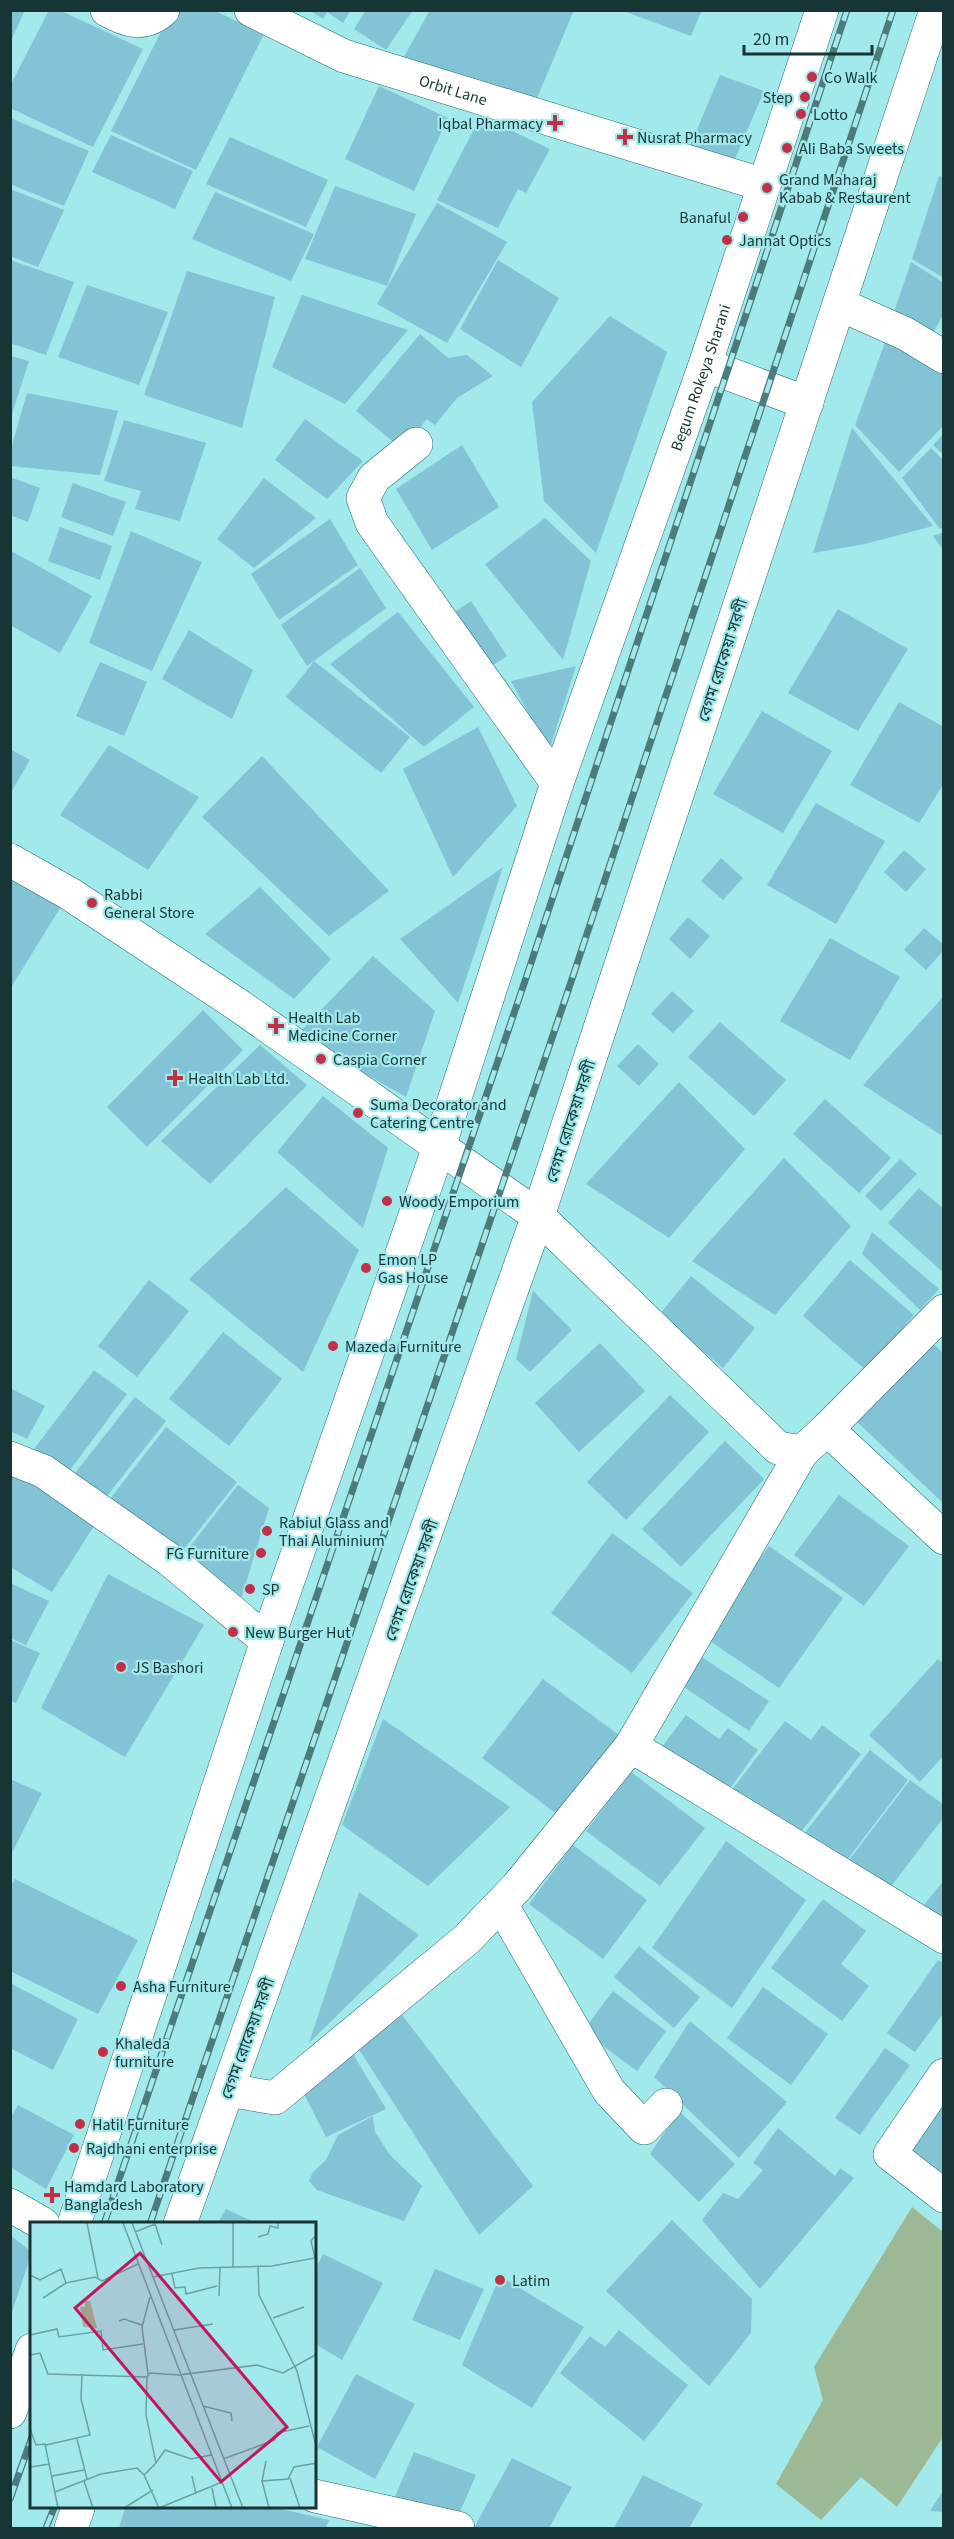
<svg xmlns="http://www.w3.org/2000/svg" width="954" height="2539" font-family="'Source Sans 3','Noto Sans Bengali',sans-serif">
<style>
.green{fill:#9db894}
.building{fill:#82c3d5}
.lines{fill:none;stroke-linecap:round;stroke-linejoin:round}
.street-casing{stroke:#216b6d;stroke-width:34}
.primary-casing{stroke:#216b6d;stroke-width:34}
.street{stroke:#fff;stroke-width:33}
.primary{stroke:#fff;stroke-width:33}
.rail-casing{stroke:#4d7b7c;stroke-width:7}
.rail{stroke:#a2e9eb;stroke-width:4.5;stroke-dasharray:14;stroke-linecap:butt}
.poi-dot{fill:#c13046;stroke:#a2e9eb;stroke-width:2}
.labels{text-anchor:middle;stroke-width:4.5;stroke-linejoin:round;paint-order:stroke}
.poi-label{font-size:16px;fill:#173535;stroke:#a2e9eb;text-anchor:start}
.street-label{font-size:16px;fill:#173535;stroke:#a2e9eb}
.inset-road{fill:none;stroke:#6aa1a2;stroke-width:1.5}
.view{fill:#c2185b;fill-opacity:0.15;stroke:#c2185b;stroke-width:3}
.inset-edge{fill:none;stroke:#173535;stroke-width:3}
</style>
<rect width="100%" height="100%" fill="#a2e9eb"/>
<!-- green -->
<path class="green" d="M 912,2207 L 943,2232 L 943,2437 L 897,2507 L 861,2477 L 821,2520 L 776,2484 L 823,2400 L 814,2367 Z"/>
<!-- building -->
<g class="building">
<path d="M 10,10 L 25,10 L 10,43 Z"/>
<path d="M 49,10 L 59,10 L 143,49 L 93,147 L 10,108 L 10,86 Z"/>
<path d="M 172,10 L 213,10 L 264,34 L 196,170 L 111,131 Z"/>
<path d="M 309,10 L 351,10 L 343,23 L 327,12 L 323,19 Z"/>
<path d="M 366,10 L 413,10 L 386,50 L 354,29 Z"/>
<path d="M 430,10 L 574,10 L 535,103 L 401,62 Z"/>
<path d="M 621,10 L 702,10 L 691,36 Z"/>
<path d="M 720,75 L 764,91 L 732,166 L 688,151 Z"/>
<path d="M 379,86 L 448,118 L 414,191 L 345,159 Z"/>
<path d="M 481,116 L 550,149 L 526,193 L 518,189 L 498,228 L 437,200 Z"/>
<path d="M 10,118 L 89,151 L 64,206 L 10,184 Z"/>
<path d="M 111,135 L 193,171 L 175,209 L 92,172 Z"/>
<path d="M 230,137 L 328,180 L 306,227 L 206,184 Z"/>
<path d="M 939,176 L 944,178 L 944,278 L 912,259 Z"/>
<path d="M 335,186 L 416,214 L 387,286 L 305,259 Z"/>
<path d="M 10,189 L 64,210 L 38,267 L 10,256 Z"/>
<path d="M 215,192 L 314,234 L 291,281 L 192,239 Z"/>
<path d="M 437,203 L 507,242 L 447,343 L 377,304 Z"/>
<path d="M 10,260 L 74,282 L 46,355 L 10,343 Z"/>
<path d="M 498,260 L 559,298 L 521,367 L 460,329 Z"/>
<path d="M 911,262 L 944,283 L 944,313 L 932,335 L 894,312 Z"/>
<path d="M 187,271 L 275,297 L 242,428 L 144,395 Z"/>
<path d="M 87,285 L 168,312 L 139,385 L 58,357 Z"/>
<path d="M 302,295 L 408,330 L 345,404 L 272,367 Z"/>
<path d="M 610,316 L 667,352 L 596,553 L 544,501 L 532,402 Z"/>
<path d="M 420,334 L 448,358 L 467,355 L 493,376 L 457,398 L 435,425 L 427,419 L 402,449 L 356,411 Z"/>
<path d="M 888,334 L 944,369 L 944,425 L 899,472 L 855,425 Z"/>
<path d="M 10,356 L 29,361 L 11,417 L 10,417 Z"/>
<path d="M 27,393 L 118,411 L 100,475 L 10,466 L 10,452 Z"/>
<path d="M 305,419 L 363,461 L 327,499 L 275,460 Z"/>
<path d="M 124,420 L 206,443 L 180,521 L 135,509 L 141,491 L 104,481 Z"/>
<path d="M 852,428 L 933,526 L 865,544 L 813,553 Z"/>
<path d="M 944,433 L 944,455 L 933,445 Z"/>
<path d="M 462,445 L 499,507 L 432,550 L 396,489 Z"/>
<path d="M 931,448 L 944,461 L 944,527 L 940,529 L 902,478 Z"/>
<path d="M 10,477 L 40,488 L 28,522 L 10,515 Z"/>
<path d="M 264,478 L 316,518 L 254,568 L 217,539 Z"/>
<path d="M 73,483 L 126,502 L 113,536 L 61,517 Z"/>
<path d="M 545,518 L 591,561 L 563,660 L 485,564 Z"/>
<path d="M 330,519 L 358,565 L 279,620 L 251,574 Z"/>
<path d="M 60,527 L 112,546 L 100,580 L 48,561 Z"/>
<path d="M 131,531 L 202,562 L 152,671 L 89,643 Z"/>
<path d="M 944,532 L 944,551 L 933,536 Z"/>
<path d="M 13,552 L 92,596 L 60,653 L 10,625 L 10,557 Z"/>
<path d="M 360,568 L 386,608 L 307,666 L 281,625 Z"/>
<path d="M 471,601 L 507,656 L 489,668 L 453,613 Z"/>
<path d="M 838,609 L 908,649 L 858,731 L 788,693 Z"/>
<path d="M 398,612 L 474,707 L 424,747 L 330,664 Z"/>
<path d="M 189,630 L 253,670 L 232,719 L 162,679 Z"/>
<path d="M 314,661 L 410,737 L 381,773 L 286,697 Z"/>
<path d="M 100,662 L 147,682 L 124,736 L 76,716 Z"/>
<path d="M 576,666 L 549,751 L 511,681 Z"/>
<path d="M 899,702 L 944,727 L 944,783 L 919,823 L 850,785 Z"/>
<path d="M 762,711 L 832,751 L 783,833 L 713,794 Z"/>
<path d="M 478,727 L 517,806 L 453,877 L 403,769 Z"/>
<path d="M 109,745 L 199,797 L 148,870 L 60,815 Z"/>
<path d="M 10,749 L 30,760 L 10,794 Z"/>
<path d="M 262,756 L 389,891 L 329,936 L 202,817 Z"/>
<path d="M 816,803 L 885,841 L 836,924 L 767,885 Z"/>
<path d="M 904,850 L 926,869 L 906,892 L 884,872 Z"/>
<path d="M 721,858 L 743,878 L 723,900 L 701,881 Z"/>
<path d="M 503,867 L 458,1003 L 400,939 Z"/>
<path d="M 10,873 L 62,905 L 10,989 Z"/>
<path d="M 260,887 L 331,959 L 294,999 L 205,934 Z"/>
<path d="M 688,917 L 710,936 L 690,959 L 669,939 Z"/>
<path d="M 924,928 L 944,945 L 944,950 L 926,970 L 904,950 Z"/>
<path d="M 830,938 L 900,977 L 850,1060 L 780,1021 Z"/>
<path d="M 373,956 L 435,1011 L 406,1097 L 297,1035 Z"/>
<path d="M 672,991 L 694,1011 L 673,1033 L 651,1014 Z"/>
<path d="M 944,996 L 944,1137 L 863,1085 Z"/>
<path d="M 203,1010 L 243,1050 L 147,1147 L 107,1107 Z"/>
<path d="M 720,1022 L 786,1080 L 754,1116 L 688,1057 Z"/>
<path d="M 638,1044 L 659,1064 L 639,1086 L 617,1066 Z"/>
<path d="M 260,1045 L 307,1085 L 210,1184 L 161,1141 Z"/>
<path d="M 679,1082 L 745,1149 L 669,1238 L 586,1184 Z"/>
<path d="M 323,1096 L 388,1148 L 363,1228 L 277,1152 Z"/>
<path d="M 825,1099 L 891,1158 L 859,1193 L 793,1134 Z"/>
<path d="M 784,1158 L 851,1226 L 775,1315 L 692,1261 Z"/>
<path d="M 900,1159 L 917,1174 L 881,1211 L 865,1196 Z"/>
<path d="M 286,1187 L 359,1250 L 303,1372 L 189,1279 Z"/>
<path d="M 919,1188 L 944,1209 L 944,1273 L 888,1223 Z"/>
<path d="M 872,1232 L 939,1289 L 920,1310 L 862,1254 Z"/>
<path d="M 850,1260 L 914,1315 L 867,1371 L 803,1316 Z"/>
<path d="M 691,1276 L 755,1328 L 723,1368 L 659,1315 Z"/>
<path d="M 149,1280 L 189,1311 L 137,1377 L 98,1346 Z"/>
<path d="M 533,1291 L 572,1330 L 530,1372 L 516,1359 Z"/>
<path d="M 223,1332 L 282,1379 L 229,1446 L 169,1399 Z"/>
<path d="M 929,1340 L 944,1354 L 944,1504 L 855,1420 Z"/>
<path d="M 600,1343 L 645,1391 L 579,1452 L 535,1403 Z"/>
<path d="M 94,1370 L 127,1394 L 67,1474 L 34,1449 Z"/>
<path d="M 10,1388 L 45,1406 L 27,1439 L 10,1431 Z"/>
<path d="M 670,1395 L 709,1432 L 626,1520 L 587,1482 Z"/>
<path d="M 135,1397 L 166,1421 L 103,1501 L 72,1477 Z"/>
<path d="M 166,1427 L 237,1482 L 176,1559 L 106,1504 Z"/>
<path d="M 725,1441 L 764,1479 L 681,1567 L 642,1529 Z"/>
<path d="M 10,1466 L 99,1518 L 52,1592 L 10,1567 Z"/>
<path d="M 238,1485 L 269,1508 L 238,1609 L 178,1562 Z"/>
<path d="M 839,1495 L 909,1546 L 864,1606 L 794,1555 Z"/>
<path d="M 612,1533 L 693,1593 L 632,1673 L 551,1613 Z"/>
<path d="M 769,1546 L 843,1598 L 779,1688 L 704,1637 Z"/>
<path d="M 108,1574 L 204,1625 L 125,1757 L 41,1708 Z"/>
<path d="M 10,1583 L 49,1601 L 26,1645 L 10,1638 Z"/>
<path d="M 10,1640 L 40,1653 L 16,1703 L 10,1701 Z"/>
<path d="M 700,1656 L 769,1701 L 749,1731 L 681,1685 Z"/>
<path d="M 938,1659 L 944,1664 L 944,1755 L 920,1782 L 869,1735 Z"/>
<path d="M 543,1679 L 623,1738 L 562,1818 L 482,1758 Z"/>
<path d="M 686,1715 L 719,1739 L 728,1728 L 758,1750 L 725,1795 L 661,1748 Z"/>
<path d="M 383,1719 L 510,1807 L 428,1886 L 342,1825 Z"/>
<path d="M 785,1721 L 811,1740 L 822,1725 L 861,1754 L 795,1840 L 731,1791 Z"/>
<path d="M 870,1750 L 908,1780 L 840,1869 L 800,1839 Z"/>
<path d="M 631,1772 L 705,1828 L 660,1886 L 586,1831 Z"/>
<path d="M 10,1779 L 42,1793 L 10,1857 Z"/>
<path d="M 910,1780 L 944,1805 L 944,1817 L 876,1906 L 837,1876 Z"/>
<path d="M 726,1841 L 806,1900 L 732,2008 L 652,1948 Z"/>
<path d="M 573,1845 L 647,1900 L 603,1959 L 529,1904 Z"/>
<path d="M 15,1879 L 138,1940 L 98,2014 L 10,1971 L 10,1888 Z"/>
<path d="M 944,1880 L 944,1922 L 924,1905 Z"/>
<path d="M 359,1892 L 419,1935 L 309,2043 Z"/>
<path d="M 823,1899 L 866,1931 L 841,1964 L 869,1986 L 842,2021 L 771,1968 Z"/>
<path d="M 639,1946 L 700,1997 L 674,2028 L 614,1977 Z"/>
<path d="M 938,1960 L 944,1963 L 944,2012 L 915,2052 L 887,2033 Z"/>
<path d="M 10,1983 L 78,2019 L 53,2070 L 10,2048 Z"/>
<path d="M 763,1987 L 828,2034 L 791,2085 L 727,2038 Z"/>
<path d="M 613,1991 L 666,2031 L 637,2071 L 583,2031 Z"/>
<path d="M 402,2015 L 533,2186 L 479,2235 L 358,2048 Z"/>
<path d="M 690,2021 L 787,2102 L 739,2158 L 654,2077 Z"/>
<path d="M 347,2044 L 386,2109 L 326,2137 L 303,2092 Z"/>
<path d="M 885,2048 L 910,2065 L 860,2135 L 835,2118 Z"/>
<path d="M 944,2100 L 944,2190 L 900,2155 Z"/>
<path d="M 18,2105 L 74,2135 L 46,2189 L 10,2167 L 10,2119 Z"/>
<path d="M 679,2111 L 735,2164 L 699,2202 L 650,2154 Z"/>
<path d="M 373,2116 L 375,2132 L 390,2155 L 422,2186 L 404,2221 L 317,2190 L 309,2181 L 313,2172 L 326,2160 L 338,2135 Z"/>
<path d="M 778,2128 L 835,2176 L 840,2168 L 854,2178 L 760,2289 L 702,2220 L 723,2193 L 738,2199 L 763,2170 L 753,2163 Z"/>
<path d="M 226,2209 L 258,2224 L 217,2224 Z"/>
<path d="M 672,2220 L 752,2299 L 751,2333 L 709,2386 L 606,2291 Z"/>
<path d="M 10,2235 L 32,2252 L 11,2315 L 10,2315 Z"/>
<path d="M 323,2254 L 383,2283 L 342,2360 L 315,2344 L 315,2270 Z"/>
<path d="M 435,2269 L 484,2289 L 460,2340 L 412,2320 Z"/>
<path d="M 500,2276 L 584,2327 L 532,2408 L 462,2365 Z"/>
<path d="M 619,2330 L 688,2385 L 644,2441 L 560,2373 L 590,2336 L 605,2347 Z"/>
<path d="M 356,2374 L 415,2404 L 375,2479 L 317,2447 Z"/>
<path d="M 414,2452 L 476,2475 L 456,2521 L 394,2499 Z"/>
<path d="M 512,2458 L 572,2487 L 549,2528 L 474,2528 Z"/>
<path d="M 643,2475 L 703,2504 L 689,2528 L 614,2528 Z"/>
<path d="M 944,2489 L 944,2512 L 930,2511 Z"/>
<path d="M 125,2508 L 277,2508 L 329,2520 L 326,2528 L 119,2528 Z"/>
</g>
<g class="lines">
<!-- street casing -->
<g class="street-casing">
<g id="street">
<path d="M 107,10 C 127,21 144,27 163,10"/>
<path id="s1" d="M 251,10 L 344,56 L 764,185"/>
<path d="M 841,305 L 906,334 L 944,357"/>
<path d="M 416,444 L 374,478 L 363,498 L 372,523 L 557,783"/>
<path d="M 10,860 L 70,894 L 238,1005 L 538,1216 L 778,1448 L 802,1452 L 827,1429 L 944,1538"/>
<path d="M 827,1429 L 944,1311"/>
<path d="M 10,1458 L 43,1471 L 170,1560 L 267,1641"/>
<path d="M 631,1746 L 944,1937"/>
<path d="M 501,1904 L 609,2091 L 644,2128 L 666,2105"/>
<path d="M 944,2075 L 890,2154 L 944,2196"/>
<path d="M 228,2090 L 275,2098 L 467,1939 L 517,1887 L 631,1746 L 802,1452"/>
<path d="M 10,2205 L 43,2224"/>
<path d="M 315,2496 L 458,2528"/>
</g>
</g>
<!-- primary casing -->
<g class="primary-casing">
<g id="primary">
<path d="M 705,365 L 807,403"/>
<path id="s2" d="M 74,2224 L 267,1641 L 439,1147 L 557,783 L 705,365 L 822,10"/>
<path d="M 180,2224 L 538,1216 L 936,10"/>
<path d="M 10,2412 L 32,2350"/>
<path d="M 71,2528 L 78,2508"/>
</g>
</g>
<!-- street -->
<use href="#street" class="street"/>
<!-- primary -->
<use href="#primary" class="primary"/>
<!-- rail casing -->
<g class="rail-casing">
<g id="rail">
<path d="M 104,2224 L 528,972 L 847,10"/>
<path d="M 150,2224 L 571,982 L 893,10"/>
<path d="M 10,2499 L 32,2437"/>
<path d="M 46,2528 L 54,2508"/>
</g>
</g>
<!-- rail -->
<use href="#rail" class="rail"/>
</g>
<!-- markers -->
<g class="poi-dot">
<circle cx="812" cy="77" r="6"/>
<circle cx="805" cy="97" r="6"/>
<circle cx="801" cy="114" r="6"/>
<path d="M552 114h6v6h6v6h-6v6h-6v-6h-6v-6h6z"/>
<path d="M622 128h6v6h6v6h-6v6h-6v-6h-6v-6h6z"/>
<circle cx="787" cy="148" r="6"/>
<circle cx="767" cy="188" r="6"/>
<circle cx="743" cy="217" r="6"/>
<circle cx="727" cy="240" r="6"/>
<circle cx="92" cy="903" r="6"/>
<path d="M273 1017h6v6h6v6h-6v6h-6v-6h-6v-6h6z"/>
<circle cx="321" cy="1059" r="6"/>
<path d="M172 1069h6v6h6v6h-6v6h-6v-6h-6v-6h6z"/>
<circle cx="358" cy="1113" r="6"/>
<circle cx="387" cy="1201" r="6"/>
<circle cx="366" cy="1268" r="6"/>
<circle cx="333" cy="1346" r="6"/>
<circle cx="267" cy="1531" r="6"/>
<circle cx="261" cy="1553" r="6"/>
<circle cx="250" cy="1589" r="6"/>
<circle cx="233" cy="1632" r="6"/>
<circle cx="121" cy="1667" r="6"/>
<circle cx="121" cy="1986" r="6"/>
<circle cx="103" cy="2052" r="6"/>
<circle cx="80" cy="2124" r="6"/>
<circle cx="74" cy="2148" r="6"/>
<path d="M49 2186h6v6h6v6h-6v6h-6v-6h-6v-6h6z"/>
<circle cx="500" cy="2280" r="6"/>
</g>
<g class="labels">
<!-- poi labels -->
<g class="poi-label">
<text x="824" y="83">Co Walk</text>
<text x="793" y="103" text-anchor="end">Step</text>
<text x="813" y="120">Lotto</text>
<text x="543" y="129" text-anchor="end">Iqbal Pharmacy</text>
<text x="637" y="143">Nusrat Pharmacy</text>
<text x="799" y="154">Ali Baba Sweets</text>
<text x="779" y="185">Grand Maharaj<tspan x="779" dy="18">Kabab &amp; Restaurent</tspan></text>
<text x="731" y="223" text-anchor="end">Banaful</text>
<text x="739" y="246">Jannat Optics</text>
<text x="104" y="900">Rabbi<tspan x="104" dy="18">General Store</tspan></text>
<text x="288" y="1023">Health Lab<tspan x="288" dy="18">Medicine Corner</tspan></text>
<text x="333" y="1065">Caspia Corner</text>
<text x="188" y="1084">Health Lab Ltd.</text>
<text x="370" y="1110">Suma Decorator and<tspan x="370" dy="18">Catering Centre</tspan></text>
<text x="399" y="1207">Woody Emporium</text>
<text x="378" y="1265">Emon LP<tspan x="378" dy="18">Gas House</tspan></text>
<text x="345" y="1352">Mazeda Furniture</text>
<text x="279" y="1528">Rabiul Glass and<tspan x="279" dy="18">Thai Aluminium</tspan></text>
<text x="249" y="1559" text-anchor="end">FG Furniture</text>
<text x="262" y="1595">SP</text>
<text x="245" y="1638">New Burger Hut</text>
<text x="133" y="1673">JS Bashori</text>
<text x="133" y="1992">Asha Furniture</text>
<text x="115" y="2049">Khaleda<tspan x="115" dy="18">furniture</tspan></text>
<text x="92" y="2130">Hatil Furniture</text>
<text x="86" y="2154">Rajdhani enterprise</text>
<text x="64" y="2192">Hamdard Laboratory<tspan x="64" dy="18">Bangladesh</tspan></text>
<text x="512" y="2286">Latim</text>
</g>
<!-- street labels -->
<g class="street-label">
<text dy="6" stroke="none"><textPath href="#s1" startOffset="218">Orbit Lane</textPath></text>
<text dy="6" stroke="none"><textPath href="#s2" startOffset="1950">Begum Rokeya Sharani</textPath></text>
<text transform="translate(722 660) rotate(-72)" y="6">বেগম রোকেয়া সরণী</text>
<text transform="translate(570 1121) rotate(-72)" y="6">বেগম রোকেয়া সরণী</text>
<text transform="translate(411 1580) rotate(-70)" y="6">বেগম রোকেয়া সরণী</text>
<text transform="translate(247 2038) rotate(-70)" y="6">বেগম রোকেয়া সরণী</text>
</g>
</g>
<!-- overview -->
<g transform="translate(30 2222)">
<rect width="286" height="286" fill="#a2e9eb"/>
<path d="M 55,79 L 60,79 L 67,106 L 53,105 L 50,85 L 55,85 Z" fill="#9db894"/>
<path class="inset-road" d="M 57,1 L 68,56M 93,1 L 202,286M 102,1 L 213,286M 105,10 L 125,2 L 132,23M 228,15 L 238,12 L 240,4 L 248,6 L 248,1M 228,44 L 229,73 L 267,149 L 287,228M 203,46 L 203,1M 142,52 L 145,66 L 155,65 L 156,72 L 187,64M 0,53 L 10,58 L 31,47 L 36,61 L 65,55 L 72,59 L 108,42M 123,55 L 169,46 L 242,44 L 285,36 L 281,19 L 287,12M 189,74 L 190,46M 13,76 L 36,61M 243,96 L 274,85M 89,99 L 94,97 L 112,103M 144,108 L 183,102M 0,113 L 27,107 L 29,115 L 71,109 L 73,128 L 113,122M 0,133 L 10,131 L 18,152 L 117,155 L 120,151 L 149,153 L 227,143 L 253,151 L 287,132M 118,152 L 112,105 L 120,75M 173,184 L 201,191 L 202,199M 0,207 L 6,223 L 15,222 L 28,286M 47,217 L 57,257M 16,223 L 60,213 L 51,177 L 52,152M 193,237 L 245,218 L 247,211 L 279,204M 126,241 L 135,228 L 161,237 L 181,233M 0,245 L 20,242M 114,253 L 126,241 L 116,193 L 117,155M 22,254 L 54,248M 162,254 L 166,272M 260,256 L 270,286M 54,259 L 63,286M 232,259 L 236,239M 182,266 L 186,286M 25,270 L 71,252 L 107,246 L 114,253 L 129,286M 94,286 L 123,268M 129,286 L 192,260M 239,286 L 232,259 L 258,257 L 264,245 L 287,241"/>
<path class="view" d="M 110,31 L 257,205 L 191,260 L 45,86 Z"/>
<rect width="286" height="286" class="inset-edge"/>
</g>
<!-- border -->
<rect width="954" height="2539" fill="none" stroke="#173535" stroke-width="24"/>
<!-- scale -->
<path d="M744 45v9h128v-9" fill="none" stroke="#173535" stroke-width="3"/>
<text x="753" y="45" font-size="18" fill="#173535" stroke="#a2e9eb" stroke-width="4.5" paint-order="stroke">20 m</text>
</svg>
